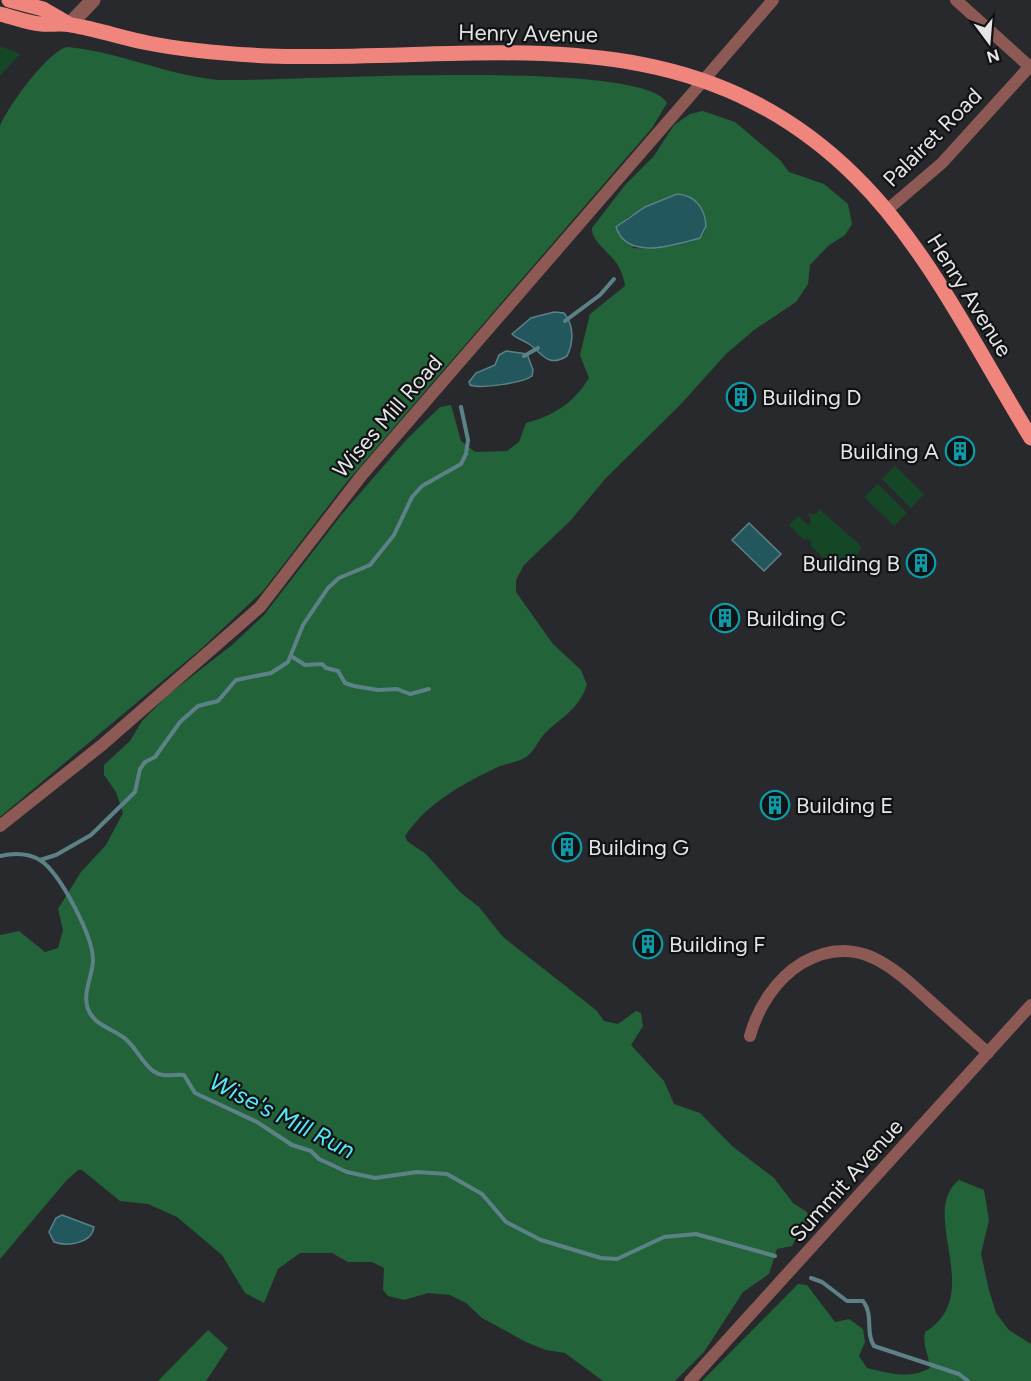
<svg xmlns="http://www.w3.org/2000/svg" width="1031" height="1381" font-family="Figtree,sans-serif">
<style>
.green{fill:#154626}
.forest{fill:#236339;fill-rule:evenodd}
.water{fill:#22575d;stroke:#5c8287;stroke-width:1.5}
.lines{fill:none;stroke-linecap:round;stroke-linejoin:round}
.stream{stroke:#5c8287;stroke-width:4}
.minor{stroke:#8d5954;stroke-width:12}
.tertiary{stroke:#8d5954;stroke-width:15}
.primary{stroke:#f0857d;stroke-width:15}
.labels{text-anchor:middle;stroke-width:4.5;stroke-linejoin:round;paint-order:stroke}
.street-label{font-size:22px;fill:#e5e5e8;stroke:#111214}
.poi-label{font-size:22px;fill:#e5e5e8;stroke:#111214;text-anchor:start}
.water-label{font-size:24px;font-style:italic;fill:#54e8f8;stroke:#111214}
</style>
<rect width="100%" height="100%" fill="#28292d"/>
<!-- green -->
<g class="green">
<path d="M 0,46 L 20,54 L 0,76 Z"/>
<path d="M 895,466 L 924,494 L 911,508 L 882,479 Z"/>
<path d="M 878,484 L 907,513 L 894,526 L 864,497 Z"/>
<path d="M 819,509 L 860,545 L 861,550 L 839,573 L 811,546 L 811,540 L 803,539 L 789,525 L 798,516 L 809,526 L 811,520 L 808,514 L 816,514 Z"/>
</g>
<!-- forest -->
<g class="forest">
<path d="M 68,47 C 119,52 167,75 218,80 C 280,82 644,57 667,103 L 652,128 L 346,483 L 263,591 L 202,648 L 0,817 L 0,126 C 7,108 49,49 68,47 Z"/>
<path d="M 703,111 L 735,122 L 780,160 L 789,172 L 824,184 L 848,204 L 852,224 L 845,235 L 828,246 L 810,265 L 808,284 L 796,302 L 754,330 L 726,354 L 681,404 L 606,478 L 570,521 L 524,565 L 516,580 L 516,592 L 553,644 L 581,670 L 587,685 C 578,709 564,716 546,732 C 538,740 535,751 526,757 C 519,762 509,763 500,766 C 464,783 428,802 405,836 L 407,841 L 426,854 L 460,892 L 479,907 L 503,937 L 596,1010 L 604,1021 L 618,1024 L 636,1011 L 641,1013 L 643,1026 L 631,1045 L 664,1081 L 674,1104 L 700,1113 L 732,1146 L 774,1178 L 793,1203 L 807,1212 L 810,1221 L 800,1230 L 792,1246 L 777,1249 L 769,1274 L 743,1292 L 704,1352 L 675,1381 L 603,1381 L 565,1353 L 546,1350 L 526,1342 L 482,1318 L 466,1303 L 450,1295 L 428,1293 L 404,1300 L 388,1296 L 383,1290 L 384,1268 L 372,1262 L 348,1262 L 332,1253 L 300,1253 L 278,1269 L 264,1303 L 245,1293 L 222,1255 L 177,1217 L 148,1204 L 120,1201 L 82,1170 L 78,1170 L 66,1181 L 0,1259 L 0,935 L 19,931 L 45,952 L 58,948 L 63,930 L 58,909 L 81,872 L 106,845 L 123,813 L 116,792 L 104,775 L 104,765 L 130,741 L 142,721 L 168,695 L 232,645 L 264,615 L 342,514 L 407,439 L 440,407 L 451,405 L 461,441 L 475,452 L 507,451 L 519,442 L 526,423 C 553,416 574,403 589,378 L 580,355 L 590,314 L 625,286 C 624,279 622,273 619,267 C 613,255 590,241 592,228 L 625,185 L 654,156 L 674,125 L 690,114 ZM 677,194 L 687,195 L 705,217 C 706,224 707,234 699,238 C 683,247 651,249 633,248 L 626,218 Z"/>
<path d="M 959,1180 L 984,1190 L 989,1220 L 981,1254 L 989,1290 L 996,1313 L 1009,1330 L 1031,1344 L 1031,1381 L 702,1381 L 798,1284 L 807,1285 L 835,1322 L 849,1319 L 863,1329 L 865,1342 L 859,1356 L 867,1368 C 890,1373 908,1380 930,1368 C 929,1356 922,1344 925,1332 C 987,1295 917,1213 959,1180 Z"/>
<path d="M 208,1330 L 228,1348 L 206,1381 L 158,1381 Z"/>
</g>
<!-- water -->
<g class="water">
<path d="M 677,194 C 695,195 705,208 706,226 L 700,238 C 674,245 627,261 616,227 L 645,207 Z"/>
<path d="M 554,312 L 564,313 C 574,325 574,342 567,356 C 548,368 543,354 529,344 C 523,340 516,338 512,334 L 531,318 Z"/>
<path d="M 506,351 L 527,354 L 533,370 L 532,376 C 523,383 480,389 470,385 L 469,382 L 476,373 L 495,365 L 499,355 Z"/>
<path d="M 749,523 L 781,554 L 764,571 L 732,540 Z"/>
<path d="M 62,1215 L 94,1227 C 92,1243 68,1247 54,1242 L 49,1232 L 56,1218 Z"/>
</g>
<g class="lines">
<!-- stream -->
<g class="stream">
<path d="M 565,321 L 600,295 L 614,279"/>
<path d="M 524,356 L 538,348"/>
<path d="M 291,656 L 305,665 L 322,664 L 326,668 L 338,671 L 345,683 L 354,686 L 378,690 L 397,689 L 410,694 L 429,689"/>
<path d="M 0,856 C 13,853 28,853 40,860 C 60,873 93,936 93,960 C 93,975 82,993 88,1009 C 94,1025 111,1028 123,1037 C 135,1045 141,1062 153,1071 C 163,1078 173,1074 184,1075 L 195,1093 L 257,1122 L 292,1145 L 311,1151 L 319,1159 L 347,1172 L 375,1178 L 417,1172 L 447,1174 L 482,1194 L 506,1222 L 541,1240 L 601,1258 L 617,1259 L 664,1237 L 696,1234 L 775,1256"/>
<path d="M 40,860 L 56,855 L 91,835 L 135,792 L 140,769 L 145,762 L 155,757 L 180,722 L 198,706 L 218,701 L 236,680 L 271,673 L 288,662 L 303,625 L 328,588 L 339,578 L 370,565 L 394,535 L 412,497 L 422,486 L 461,464 L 466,454 L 468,440 L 461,407"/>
<path d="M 811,1278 L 822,1282 L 847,1301 L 863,1301 C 874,1315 865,1333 874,1346 L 959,1374 L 968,1381"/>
</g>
<!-- minor -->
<g class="minor">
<path d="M 956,0 L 1030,67"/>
<path d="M 887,210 L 942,163 L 1031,65"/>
<path d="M 0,826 L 102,745 L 260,607 L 362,475 L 773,0"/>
<path d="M 750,1036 C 758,1007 776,979 802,963 C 856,932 892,966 930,1001 C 949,1018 969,1036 988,1053"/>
<path d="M 690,1381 L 1031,1005"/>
</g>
<!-- tertiary -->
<path class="tertiary" d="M 70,24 L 93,0"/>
<!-- primary -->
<g class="primary">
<path d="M 9,0 L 43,9 L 67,23"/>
<path d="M 0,14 C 13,17 27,23 41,24 C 51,25 61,23 71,25 C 97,29 122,38 148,43 C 188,51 228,54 269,56 C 482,63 685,8 856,177 C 928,248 978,352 1031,438"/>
</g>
</g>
<!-- icons -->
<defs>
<g id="building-ring" transform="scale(1.5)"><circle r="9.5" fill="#111214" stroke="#0f9aa8" stroke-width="1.5"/><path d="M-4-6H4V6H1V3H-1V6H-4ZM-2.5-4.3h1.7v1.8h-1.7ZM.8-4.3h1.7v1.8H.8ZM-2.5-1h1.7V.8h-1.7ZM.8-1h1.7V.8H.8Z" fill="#0f9aa8"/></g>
</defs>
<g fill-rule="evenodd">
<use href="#building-ring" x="741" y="397"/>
<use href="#building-ring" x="960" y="451"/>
<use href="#building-ring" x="921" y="563"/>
<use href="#building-ring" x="725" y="618"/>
<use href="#building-ring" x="775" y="805"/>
<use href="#building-ring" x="567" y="847"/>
<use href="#building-ring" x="648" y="944"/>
</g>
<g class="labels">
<!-- street labels -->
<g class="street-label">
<text transform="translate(528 33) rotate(1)" y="8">Henry Avenue</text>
<text transform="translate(932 137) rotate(-45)" y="8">Palairet Road</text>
<text transform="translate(970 295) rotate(58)" y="8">Henry Avenue</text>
<text transform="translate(387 416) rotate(-49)" y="8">Wises Mill Road</text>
<text transform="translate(846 1180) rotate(-48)" y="8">Summit Avenue</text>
</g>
<!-- poi labels -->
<g class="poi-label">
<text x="762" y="405">Building D</text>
<text x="939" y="459" text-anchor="end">Building A</text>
<text x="900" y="571" text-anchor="end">Building B</text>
<text x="746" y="626">Building C</text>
<text x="796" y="813">Building E</text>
<text x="588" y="855">Building G</text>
<text x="669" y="952">Building F</text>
</g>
<!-- water labels -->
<g class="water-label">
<text transform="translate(282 1116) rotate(27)" y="8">Wise's Mill Run</text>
</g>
</g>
<!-- north arrow -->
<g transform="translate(989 42) rotate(164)" stroke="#111214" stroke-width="4.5" paint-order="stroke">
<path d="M0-4.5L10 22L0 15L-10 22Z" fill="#e5e5e8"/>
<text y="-9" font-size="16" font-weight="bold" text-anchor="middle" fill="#e5e5e8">N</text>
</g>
</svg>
